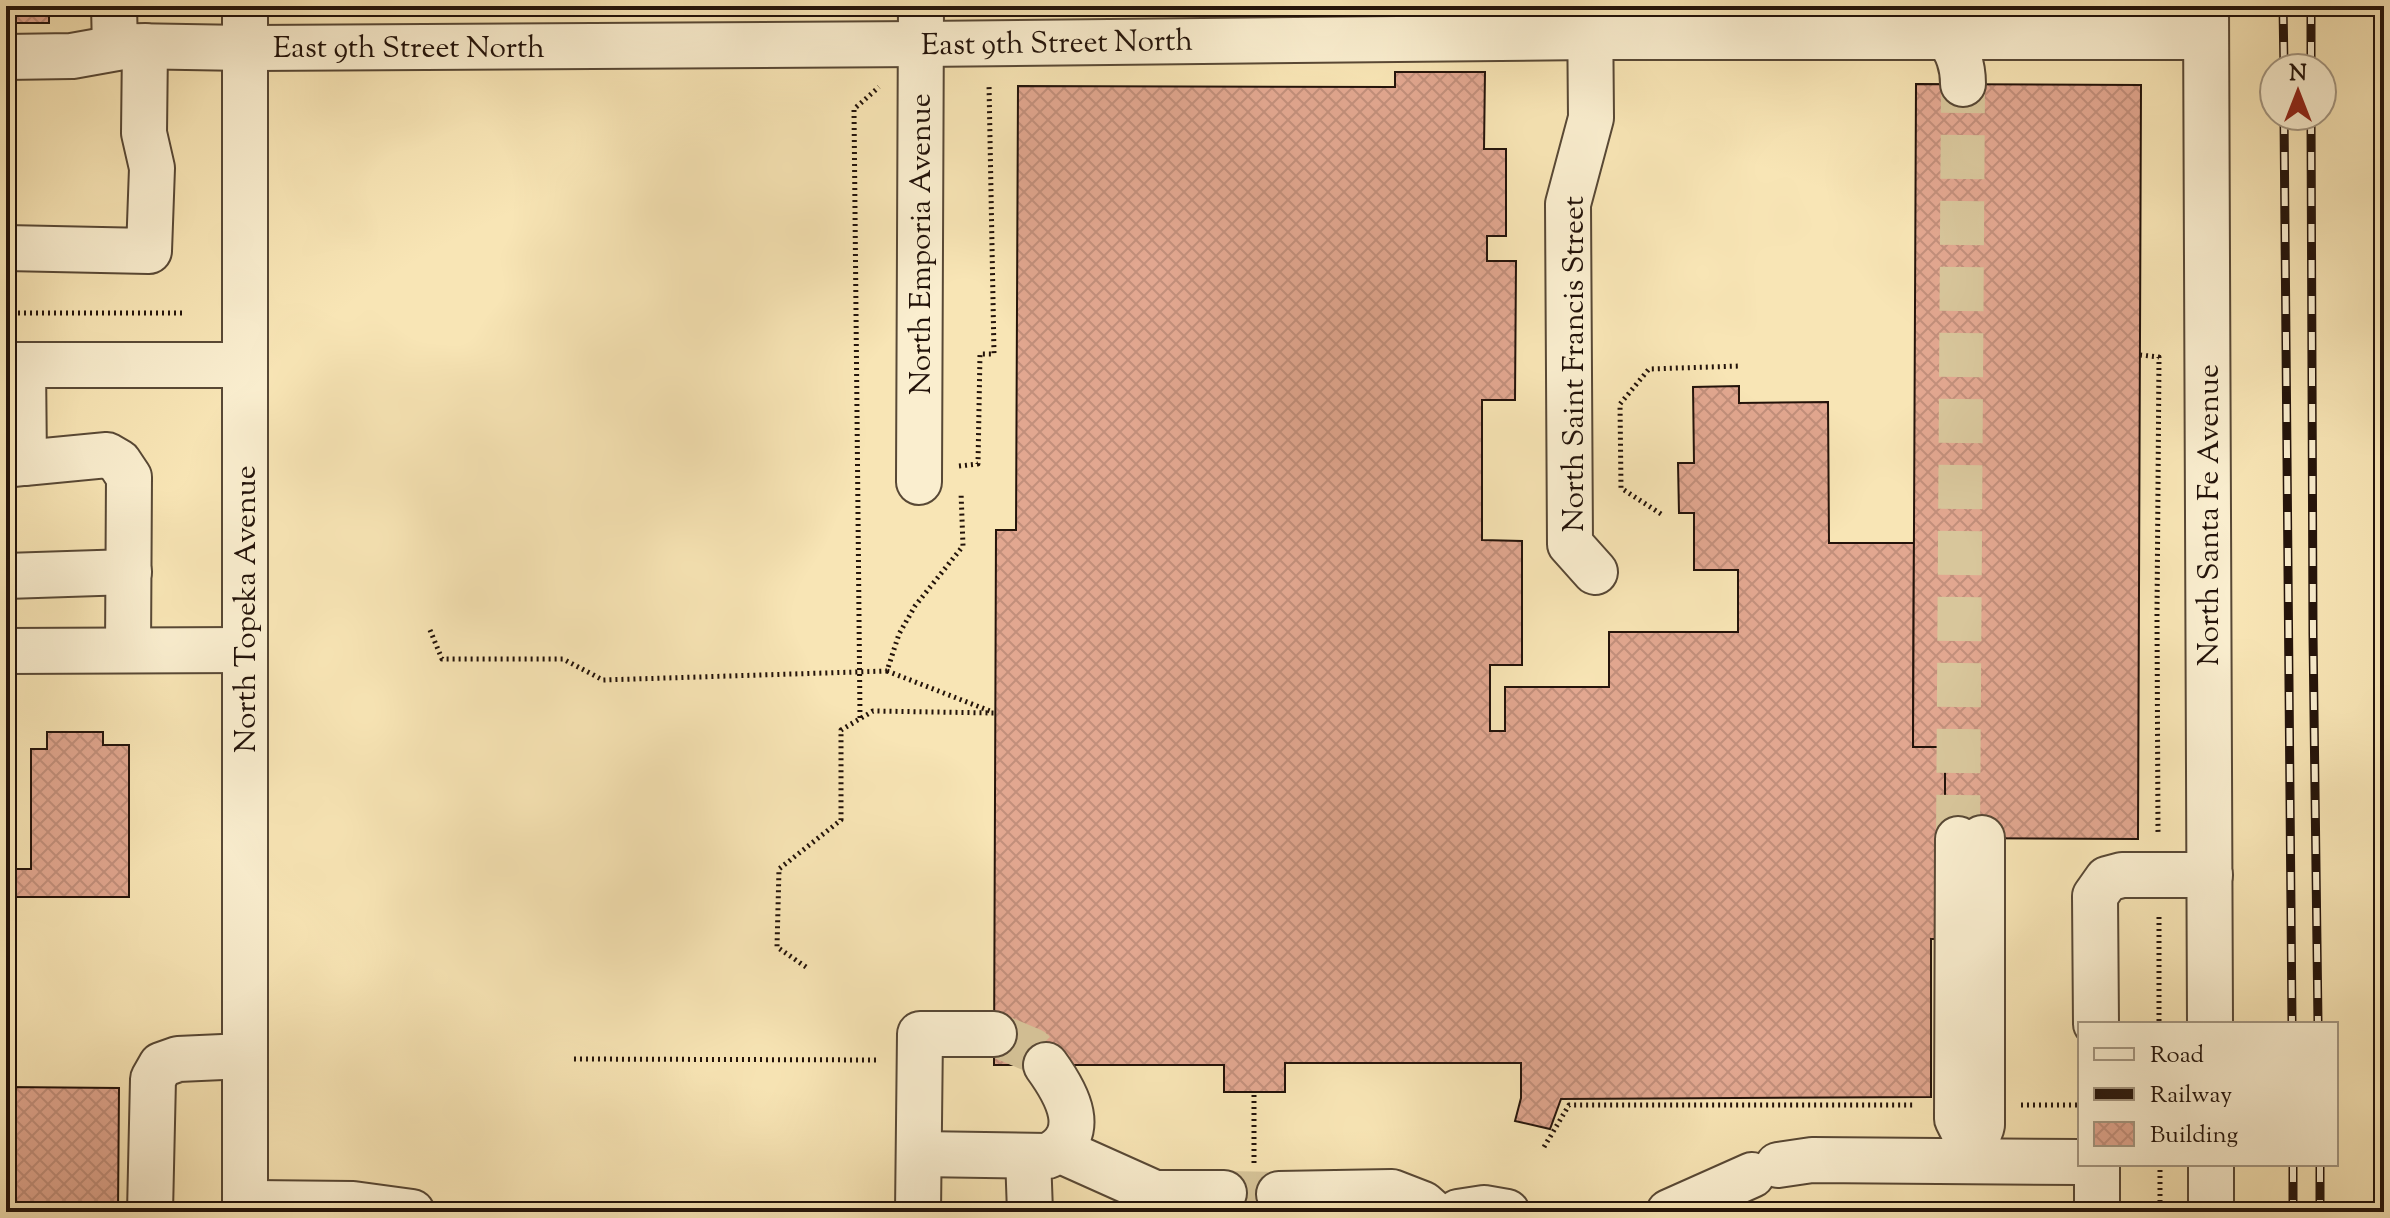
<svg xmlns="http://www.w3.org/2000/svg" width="2390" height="1218" font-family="'Sorts Mill Goudy',serif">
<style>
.building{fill:url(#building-cross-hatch);stroke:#23130a;stroke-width:2}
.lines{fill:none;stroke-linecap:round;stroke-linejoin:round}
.minor-tunnel{stroke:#d8c69b;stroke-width:44;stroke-dasharray:44 22;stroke-linecap:butt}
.minor-casing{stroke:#584835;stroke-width:48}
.path{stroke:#23130a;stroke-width:5;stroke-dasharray:2 4;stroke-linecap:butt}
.minor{stroke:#faeecf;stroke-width:44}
.rail-casing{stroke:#23130a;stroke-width:9}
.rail{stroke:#faeecf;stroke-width:6;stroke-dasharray:18;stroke-linecap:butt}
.labels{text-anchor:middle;stroke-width:6;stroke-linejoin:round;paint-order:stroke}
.street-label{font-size:30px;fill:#23130a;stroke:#faeecf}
</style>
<defs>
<pattern id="building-cross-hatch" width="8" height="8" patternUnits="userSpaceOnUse" patternTransform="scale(2)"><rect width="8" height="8" fill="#e2a790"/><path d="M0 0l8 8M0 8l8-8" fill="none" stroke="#c28f7b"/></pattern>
</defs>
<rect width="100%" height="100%" fill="#f8e5b5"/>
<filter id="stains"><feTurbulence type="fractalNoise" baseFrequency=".0025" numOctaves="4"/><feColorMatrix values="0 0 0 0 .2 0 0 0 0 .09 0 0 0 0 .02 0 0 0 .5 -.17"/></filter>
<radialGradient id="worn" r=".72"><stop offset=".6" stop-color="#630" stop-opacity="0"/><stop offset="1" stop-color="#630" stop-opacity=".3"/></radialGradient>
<!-- building -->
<g class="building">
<rect x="6" y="6" width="43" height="17"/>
<path d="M 1395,72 L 1485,72 L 1484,149 L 1506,149 L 1506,236 L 1487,236 L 1487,261 L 1516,261 L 1515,400 L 1482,400 L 1482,540 L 1522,541 L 1522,665 L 1490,665 L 1490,731 L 1505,731 L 1505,687 L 1609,687 L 1609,632 L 1738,632 L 1738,570 L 1694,570 L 1694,513 L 1679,513 L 1678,463 L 1694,463 L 1693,387 L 1739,386 L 1739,403 L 1828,402 L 1829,543 L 1914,543 L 1913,747 L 1945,747 L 1947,939 L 1931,939 L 1931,1097 L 1561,1099 L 1550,1129 L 1515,1121 L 1521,1098 L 1521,1063 L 1285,1063 L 1285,1092 L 1224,1092 L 1224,1065 L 994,1065 L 996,530 L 1016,530 L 1018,86 L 1395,87 Z"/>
<path d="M 1916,84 L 2141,85 L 2138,839 L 1945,838 L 1945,747 L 1913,747 Z"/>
<path d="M 47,732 L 103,732 L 103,745 L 129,745 L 129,897 L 6,897 L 6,869 L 31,869 L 31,749 L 47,749 Z"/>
<path d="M 6,1087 L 119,1088 L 118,1212 L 6,1212 Z"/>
</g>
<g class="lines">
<!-- minor-tunnel -->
<g class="minor-tunnel">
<path d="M 1958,839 L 1963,84"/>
<path d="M 994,1034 L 1032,1050 L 1046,1065"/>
<path d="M 1224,1193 L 1279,1194"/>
</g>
<!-- minor casing -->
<g class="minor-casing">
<g id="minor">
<path d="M 114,6 L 115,48"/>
<path d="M 245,6 L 245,1212"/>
<path d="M 1590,6 L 1591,118 L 1568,204 L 1570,544 L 1595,572"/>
<path d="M 2206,6 L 2210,1024"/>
<path d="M 1945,37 C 1958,48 1963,67 1963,84"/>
<path d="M 6,57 L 72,56 L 128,46 L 245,48 L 921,44 L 1590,37 L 2206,37"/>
<path d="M 6,248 L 149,251 L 152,168 L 144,133 L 145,46"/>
<path d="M 6,365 L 245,365"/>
<path d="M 24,463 L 107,455 L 119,462 L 129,477 L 128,650"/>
<path d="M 6,465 L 24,463 L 23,365"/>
<path d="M 919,482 L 921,6"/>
<path d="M 6,576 L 129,572"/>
<path d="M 6,651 L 245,650"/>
<path d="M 1958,839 L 1957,1119 L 1962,1129 L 1971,1132 L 1981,1129 L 1982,1125 L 1982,838"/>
<path d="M 2096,1024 L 2095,896 L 2107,879 L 2122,875 L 2210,875"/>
<path d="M 1059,1150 L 1155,1193 L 1165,1204 L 1165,1212"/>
<path d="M 919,1154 L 1048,1156 C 1090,1134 1067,1094 1046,1065"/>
<path d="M 1028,1156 L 1030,1212"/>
<path d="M 2097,1164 L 2097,1212"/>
<path d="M 2211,1164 L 2211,1212"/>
<path d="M 1778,1165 L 1812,1160 L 2080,1162"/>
<path d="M 1155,1193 L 1224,1193"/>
<path d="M 1279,1194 L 1392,1192 L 1423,1204 L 1432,1212"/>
<path d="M 245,1203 L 353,1204 L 412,1212"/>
<path d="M 150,1212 L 153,1079 L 161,1065 L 178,1059 L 245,1056"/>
<path d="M 918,1212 L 920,1034 L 994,1034"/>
<path d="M 1458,1212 L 1484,1208 L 1507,1212"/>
<path d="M 1669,1212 L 1752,1175"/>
</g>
</g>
<!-- path -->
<g class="path">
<path d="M 6,313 L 185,313"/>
<path d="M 2140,355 L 2159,357 L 2157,613 L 2158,835"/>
<path d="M 959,466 L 978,464 L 980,354 L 994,354 L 989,84"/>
<path d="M 1661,514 L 1621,488 L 1620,404 L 1649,369 L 1740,366"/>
<path d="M 430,630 L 442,659 L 563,659 L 603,680 L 887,671 L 899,634 L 915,606 L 963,546 L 961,492"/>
<path d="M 887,671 L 990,711"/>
<path d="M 860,718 L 854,109 L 879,87"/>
<path d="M 2159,917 L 2159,1024"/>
<path d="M 806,967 L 777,947 L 779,869 L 841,820 L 841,730 L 873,711 L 995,713"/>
<path d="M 574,1059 L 880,1060"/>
<path d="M 2021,1105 L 2080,1105"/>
<path d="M 1544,1147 L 1569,1105 L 1915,1105"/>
<path d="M 1254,1163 L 1254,1092"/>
<path d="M 2160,1164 L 2160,1205"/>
<path d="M 2137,1205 L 2171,1205"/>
<path d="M 1781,1212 L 1796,1207"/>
</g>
<!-- minor -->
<use href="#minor" class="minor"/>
<!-- rail casing -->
<g class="rail-casing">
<g id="rail">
<path d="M 2283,6 L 2284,68"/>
<path d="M 2311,6 L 2311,68"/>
<path d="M 2284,116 L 2292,1024"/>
<path d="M 2311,116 L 2313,634 L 2318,1024"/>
<path d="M 2293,1164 L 2293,1212"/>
<path d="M 2320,1164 L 2320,1212"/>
</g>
</g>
<!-- rail -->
<use href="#rail" class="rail"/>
</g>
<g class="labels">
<!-- street labels -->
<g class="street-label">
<text transform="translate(1057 42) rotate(-1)" y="10">East 9th Street North</text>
<text x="409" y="57">East 9th Street North</text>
<text transform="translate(920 244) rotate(-90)" y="10">North Emporia Avenue</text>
<text transform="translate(1573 364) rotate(-90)" y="10">North Saint Francis Street</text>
<text transform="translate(2208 515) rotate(-90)" y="10">North Santa Fe Avenue</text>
<text transform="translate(245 609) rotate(-90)" y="10">North Topeka Avenue</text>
</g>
</g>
<!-- margin -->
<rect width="2390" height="1218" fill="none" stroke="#f8e5b5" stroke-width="32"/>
<rect x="8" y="8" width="2374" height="1202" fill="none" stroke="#23130a" stroke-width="4"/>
<rect x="16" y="16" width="2358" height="1186" fill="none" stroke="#23130a" stroke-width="2"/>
<!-- legend -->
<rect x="2078" y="1022" width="260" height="144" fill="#faeecf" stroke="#a49680" stroke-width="2"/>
<rect x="2094" y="1048" width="40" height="12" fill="#faeecf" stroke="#a49680" stroke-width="2"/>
<text x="2150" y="1062" font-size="24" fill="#23130a">Road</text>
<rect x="2094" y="1088" width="40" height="12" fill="#23130a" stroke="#a49680" stroke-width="2"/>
<text x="2150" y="1102" font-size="24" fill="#23130a">Railway</text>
<rect x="2094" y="1122" width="40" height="24" fill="url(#building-cross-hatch)" stroke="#a49680" stroke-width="2"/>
<text x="2150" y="1142" font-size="24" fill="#23130a">Building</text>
<!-- north arrow -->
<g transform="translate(2298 92)"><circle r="38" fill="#faeecf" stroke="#a49680" stroke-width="2"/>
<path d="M0-6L14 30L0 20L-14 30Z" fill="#8f2418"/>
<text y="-12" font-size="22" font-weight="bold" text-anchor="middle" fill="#23130a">N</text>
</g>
<rect width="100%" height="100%" filter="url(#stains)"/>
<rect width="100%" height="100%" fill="url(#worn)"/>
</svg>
